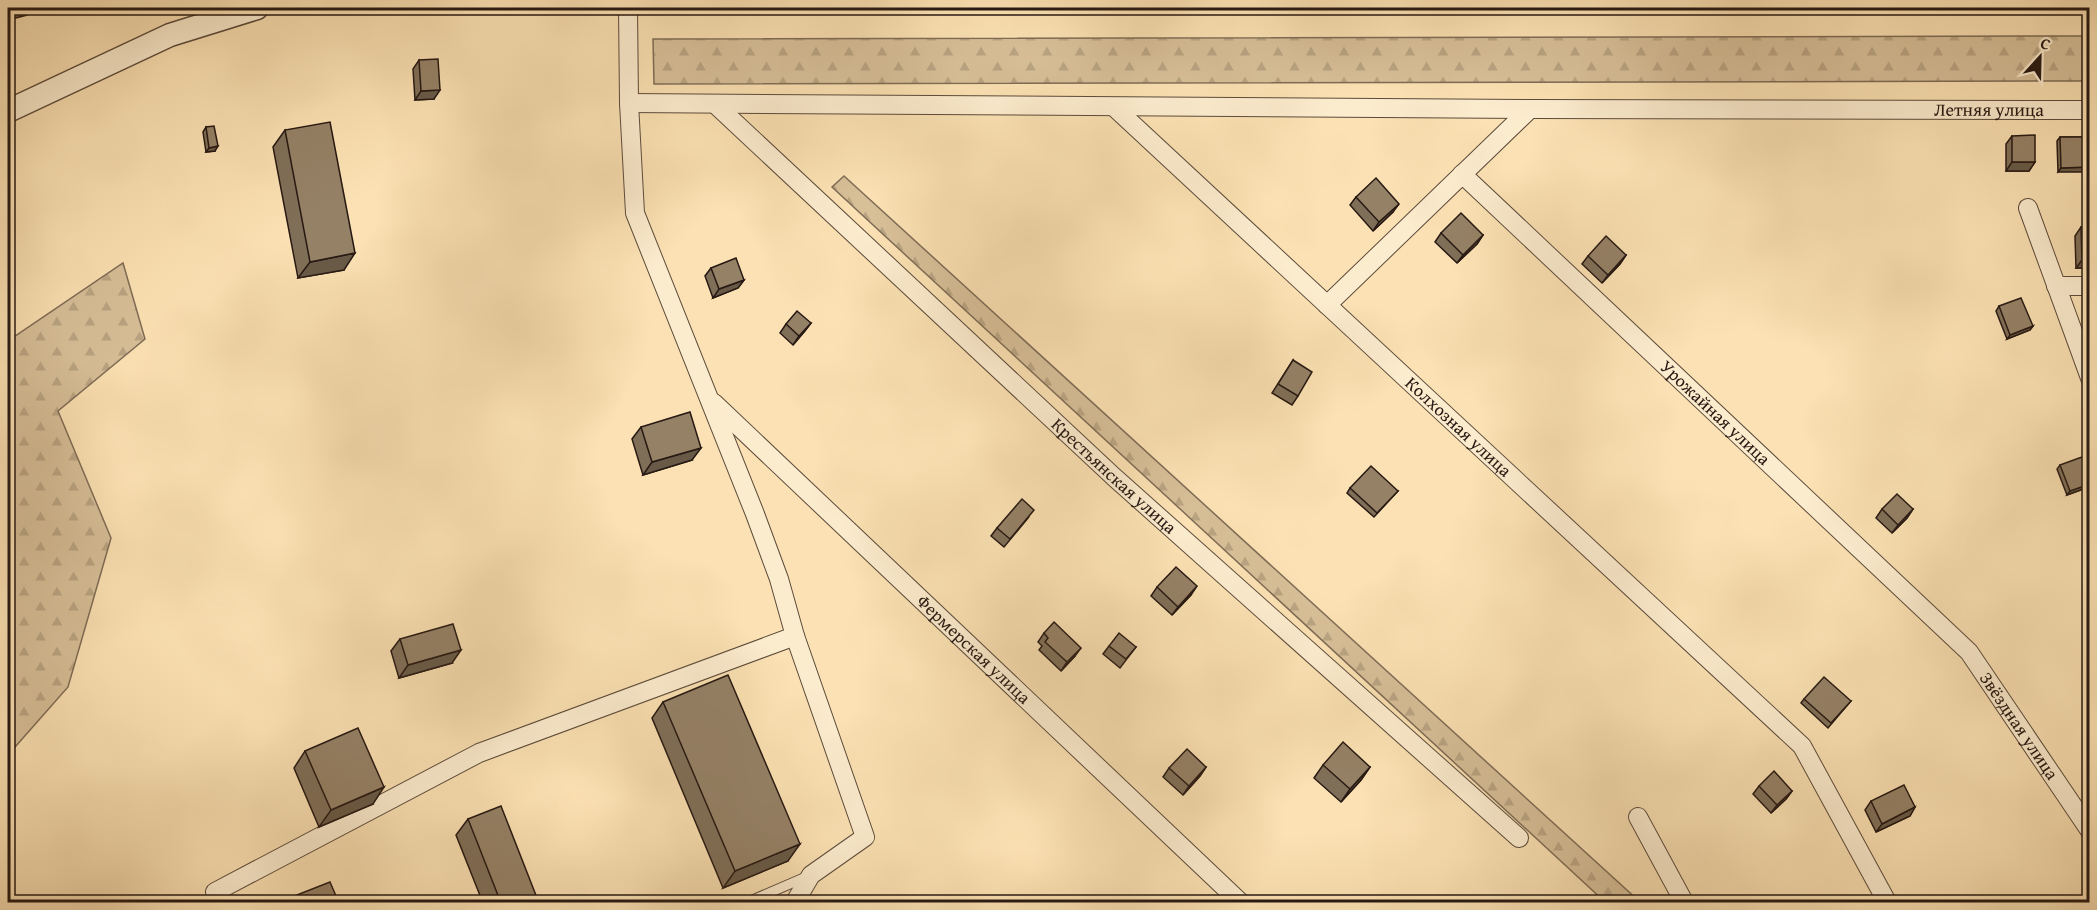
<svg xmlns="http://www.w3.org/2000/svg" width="2097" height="910" font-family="'Gentium Book Plus',serif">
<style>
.forest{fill:url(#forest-firs);stroke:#7f6c56;stroke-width:1.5}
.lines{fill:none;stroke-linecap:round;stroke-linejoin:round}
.service-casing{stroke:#5c4b3b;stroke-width:11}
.minor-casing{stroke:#5c4b3b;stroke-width:20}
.tertiary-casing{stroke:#5c4b3b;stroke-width:25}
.service{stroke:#fcecce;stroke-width:9}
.minor{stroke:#fcecce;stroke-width:18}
.tertiary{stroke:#fcecce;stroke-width:22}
.wall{fill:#806f58;stroke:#271913;stroke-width:1.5}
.shaded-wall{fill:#685a47;stroke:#271913;stroke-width:1.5}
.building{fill:#958166;stroke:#271913;stroke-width:1.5}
.labels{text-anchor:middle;stroke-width:6;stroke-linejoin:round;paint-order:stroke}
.street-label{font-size:18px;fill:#271913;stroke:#fcecce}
</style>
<defs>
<pattern id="forest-firs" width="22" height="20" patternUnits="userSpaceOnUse" patternTransform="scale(1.5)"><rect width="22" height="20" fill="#d7bf98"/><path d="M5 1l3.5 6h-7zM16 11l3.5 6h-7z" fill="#b9a482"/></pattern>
</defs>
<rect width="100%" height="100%" fill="#fbe1b3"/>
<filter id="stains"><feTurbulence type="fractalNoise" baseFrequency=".00333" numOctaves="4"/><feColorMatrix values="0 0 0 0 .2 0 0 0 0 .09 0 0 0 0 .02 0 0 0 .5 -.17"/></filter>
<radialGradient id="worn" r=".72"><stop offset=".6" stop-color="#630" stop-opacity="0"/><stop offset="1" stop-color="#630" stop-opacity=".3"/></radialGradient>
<!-- forest -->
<g class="forest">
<path d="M 2089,36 L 2089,81 L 654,84 L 653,39 Z"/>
<path d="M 844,176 L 1640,902 L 1605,902 L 832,187 Z"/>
<path d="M 123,263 L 145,339 L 58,411 L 111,538 L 68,687 L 8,755 L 8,341 Z"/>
</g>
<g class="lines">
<!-- service casing -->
<g class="service-casing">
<path id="service" d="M 748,902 L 806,877"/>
</g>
<!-- minor casing -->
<g class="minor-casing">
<g id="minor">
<path id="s1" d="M 629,103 L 1530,109 L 2090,110"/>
<path id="s2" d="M 716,105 L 1114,477 L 1519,838"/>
<path id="s3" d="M 1114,107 L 1802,746 L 1887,902"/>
<path id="s4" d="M 1462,174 L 1969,652 L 2090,831"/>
<path d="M 2028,208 L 2090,378"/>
<path d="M 2056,286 L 2090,286"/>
<path d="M 1327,305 L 1530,109"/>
<path id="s5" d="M 714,403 L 1240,902"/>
<path d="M 795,636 L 865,837 L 811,875 L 795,902"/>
<path d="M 1638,817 L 1684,902"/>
<path d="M 215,892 L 479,753 L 795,636 L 779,579 L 755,514 L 635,213 L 629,103 L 628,8"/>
</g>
</g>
<!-- tertiary casing -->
<g class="tertiary-casing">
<path id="tertiary" d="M 8,111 L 170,35 L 257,8"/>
</g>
<!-- service -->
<use href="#service" class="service"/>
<!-- minor -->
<use href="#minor" class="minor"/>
<!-- tertiary -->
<use href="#tertiary" class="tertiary"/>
</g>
<!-- wall -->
<g class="wall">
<path d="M 419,60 L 434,99 L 415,100 L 413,69 Z"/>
<path d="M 206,127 L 215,151 L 206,152 L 203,132 Z"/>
<path d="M 285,130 L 344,270 L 298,278 L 273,147 Z"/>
<path d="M 2012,136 L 2035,162 L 2029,171 L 2006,171 L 2006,144 Z"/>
<path d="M 2060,137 L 2090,137 L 2058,172 L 2057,141 Z"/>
<path d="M 1356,197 L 1393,212 L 1373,231 L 1350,205 Z"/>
<path d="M 2081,227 L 2090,227 L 2090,268 L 2076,268 L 2075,236 Z"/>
<path d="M 1441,233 L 1483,235 L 1477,244 L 1457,263 L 1435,242 Z"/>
<path d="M 1626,255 L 1620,264 L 1602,283 L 1582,264 L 1588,256 Z"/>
<path d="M 711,268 L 744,280 L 738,288 L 713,298 L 705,276 Z"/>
<path d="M 1999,306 L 2033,326 L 2030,330 L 2007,339 L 1996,311 Z"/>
<path d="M 811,323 L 793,345 L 780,333 L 786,324 Z"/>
<path d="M 1293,360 L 1298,396 L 1292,405 L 1272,393 Z"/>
<path d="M 641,427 L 692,460 L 643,475 L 632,439 Z"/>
<path d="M 2060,465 L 2089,487 L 2067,495 L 2057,469 Z"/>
<path d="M 1350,488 L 1398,491 L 1374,517 L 1347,493 Z"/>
<path d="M 1882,509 L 1913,509 L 1907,518 L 1892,533 L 1876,518 Z"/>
<path d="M 1028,518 L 1004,547 L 991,536 L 997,528 Z"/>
<path d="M 1157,587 L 1191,595 L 1172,615 L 1151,596 Z"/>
<path d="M 1044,633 L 1075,656 L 1061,671 L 1039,650 L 1042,646 L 1038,642 Z"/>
<path d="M 400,639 L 452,663 L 399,678 L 391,651 Z"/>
<path d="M 1109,646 L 1136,647 L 1120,668 L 1103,654 Z"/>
<path d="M 1804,699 L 1851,701 L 1828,728 L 1801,703 Z"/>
<path d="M 663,702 L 788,861 L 723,888 L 652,718 Z"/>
<path d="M 305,751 L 373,804 L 319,827 L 294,768 Z"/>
<path d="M 1323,765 L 1370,767 L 1361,780 L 1341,802 L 1314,778 Z"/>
<path d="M 1206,767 L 1200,776 L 1183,795 L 1163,777 L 1169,768 Z"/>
<path d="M 1759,786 L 1792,791 L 1786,799 L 1771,813 L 1753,794 Z"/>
<path d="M 1871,801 L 1915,807 L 1910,816 L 1876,832 L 1865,810 Z"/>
<path d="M 468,819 L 539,903 L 483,903 L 456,835 Z"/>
</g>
<!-- shaded-wall -->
<g class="shaded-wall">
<path d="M 28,8 L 32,8 L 27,15 L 8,20 L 8,13 Z"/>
<path d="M 440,90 L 434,99 L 415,100 L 421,91 Z"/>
<path d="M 218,146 L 215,151 L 206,152 L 209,148 Z"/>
<path d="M 2012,162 L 2035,162 L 2029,171 L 2006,171 Z"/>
<path d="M 2090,167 L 2090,172 L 2058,172 L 2061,168 Z"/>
<path d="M 1399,204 L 1393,212 L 1373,231 L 1379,222 Z"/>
<path d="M 1483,235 L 1477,244 L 1457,263 L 1463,255 Z"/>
<path d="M 355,253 L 344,270 L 298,278 L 310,262 Z"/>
<path d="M 1626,255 L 1620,264 L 1602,283 L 1608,275 Z"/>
<path d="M 2090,259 L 2090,268 L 2076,268 L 2082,260 Z"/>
<path d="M 744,280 L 738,288 L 713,298 L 719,289 Z"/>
<path d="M 811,323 L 805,331 L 793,345 L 799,336 Z"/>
<path d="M 2033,326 L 2030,330 L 2007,339 L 2010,335 Z"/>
<path d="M 701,448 L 692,460 L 643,475 L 652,462 Z"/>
<path d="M 2090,484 L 2089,487 L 2067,495 L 2070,491 Z"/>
<path d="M 1913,509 L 1907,518 L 1892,533 L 1898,525 Z"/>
<path d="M 1197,586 L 1191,595 L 1172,615 L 1178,607 Z"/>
<path d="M 1081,648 L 1075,656 L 1061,671 L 1067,662 Z"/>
<path d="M 461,650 L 452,663 L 399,678 L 408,665 Z"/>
<path d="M 1206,767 L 1200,776 L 1183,795 L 1189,786 Z"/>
<path d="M 1370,767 L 1361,780 L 1341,802 L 1350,789 Z"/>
<path d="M 384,787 L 373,804 L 319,827 L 331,810 Z"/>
<path d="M 1792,791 L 1786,799 L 1771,813 L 1777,805 Z"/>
<path d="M 1915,807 L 1910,816 L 1876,832 L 1882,824 Z"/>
<path d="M 800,844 L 788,861 L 723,888 L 735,871 Z"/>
</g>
<!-- building -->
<g class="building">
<path d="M 8,8 L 28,8 L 8,13 Z"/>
<path d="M 438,59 L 440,90 L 421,91 L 419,60 Z"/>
<path d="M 330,122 L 355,253 L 310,262 L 285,130 Z"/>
<path d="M 214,126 L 218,146 L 209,148 L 206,127 Z"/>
<path d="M 2035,135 L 2035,162 L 2012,162 L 2012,136 Z"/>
<path d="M 2060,137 L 2090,137 L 2090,167 L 2061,168 Z"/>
<path d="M 1376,178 L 1399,204 L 1379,222 L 1356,197 Z"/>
<path d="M 1461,213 L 1483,235 L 1463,255 L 1441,233 Z"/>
<path d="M 2081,227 L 2090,227 L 2090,259 L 2082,260 Z"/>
<path d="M 1606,236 L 1626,255 L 1608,275 L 1588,256 Z"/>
<path d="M 736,258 L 744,280 L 719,289 L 711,268 Z"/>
<path d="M 2021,298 L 2033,326 L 2010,335 L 1999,306 Z"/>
<path d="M 797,311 L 811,323 L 799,336 L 786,324 Z"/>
<path d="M 1293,360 L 1312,372 L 1298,396 L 1278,384 Z"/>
<path d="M 690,412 L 701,448 L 652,462 L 641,427 Z"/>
<path d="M 2082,457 L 2090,477 L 2090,484 L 2070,491 L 2060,465 Z"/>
<path d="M 1371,466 L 1398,491 L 1377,513 L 1350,488 Z"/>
<path d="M 1897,494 L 1913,509 L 1898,525 L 1882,509 Z"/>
<path d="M 1022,499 L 1034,510 L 1010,539 L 997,528 Z"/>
<path d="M 1176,567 L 1197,586 L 1178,607 L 1157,587 Z"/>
<path d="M 1054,622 L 1081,648 L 1067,662 L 1045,642 L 1048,638 L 1044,633 Z"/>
<path d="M 453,624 L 461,650 L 408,665 L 400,639 Z"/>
<path d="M 1119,633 L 1136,647 L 1126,659 L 1109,646 Z"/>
<path d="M 728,675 L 800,844 L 735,871 L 663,702 Z"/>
<path d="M 1824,677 L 1851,701 L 1831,723 L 1804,699 Z"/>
<path d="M 358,728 L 384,787 L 331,810 L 305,751 Z"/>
<path d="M 1343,742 L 1370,767 L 1350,789 L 1323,765 Z"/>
<path d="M 1187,749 L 1206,767 L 1189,786 L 1169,768 Z"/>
<path d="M 1774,771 L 1792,791 L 1777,805 L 1759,786 Z"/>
<path d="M 1904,785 L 1915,807 L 1882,824 L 1871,801 Z"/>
<path d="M 501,806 L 539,903 L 501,903 L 468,819 Z"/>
<path d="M 330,882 L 339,903 L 279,903 L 279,902 Z"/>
</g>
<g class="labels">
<!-- street labels -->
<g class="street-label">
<text dy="6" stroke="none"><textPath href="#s1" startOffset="1360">Летняя улица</textPath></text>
<text dy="6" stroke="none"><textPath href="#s4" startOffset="348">Урожайная улица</textPath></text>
<text dy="6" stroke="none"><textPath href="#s3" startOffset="470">Колхозная улица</textPath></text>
<text dy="6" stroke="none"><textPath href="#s2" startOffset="544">Крестьянская улица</textPath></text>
<text dy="6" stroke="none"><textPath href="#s5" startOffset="358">Фермерская улица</textPath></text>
<text dy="6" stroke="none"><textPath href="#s4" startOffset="786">Звёздная улица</textPath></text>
</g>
</g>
<!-- margin -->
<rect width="2097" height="910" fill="none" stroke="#fbe1b3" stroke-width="30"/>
<rect x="9" y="9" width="2079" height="892" fill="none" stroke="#271913" stroke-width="3"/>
<rect x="15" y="15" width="2067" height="880" fill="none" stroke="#271913" stroke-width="1.5"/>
<!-- north arrow -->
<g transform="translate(2040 57) rotate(22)" stroke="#fcecce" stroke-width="4.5" paint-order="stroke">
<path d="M0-4.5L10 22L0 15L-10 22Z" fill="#271913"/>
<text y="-9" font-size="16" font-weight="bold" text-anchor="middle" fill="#271913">С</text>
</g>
<rect width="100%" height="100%" filter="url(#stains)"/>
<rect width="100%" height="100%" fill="url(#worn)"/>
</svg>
